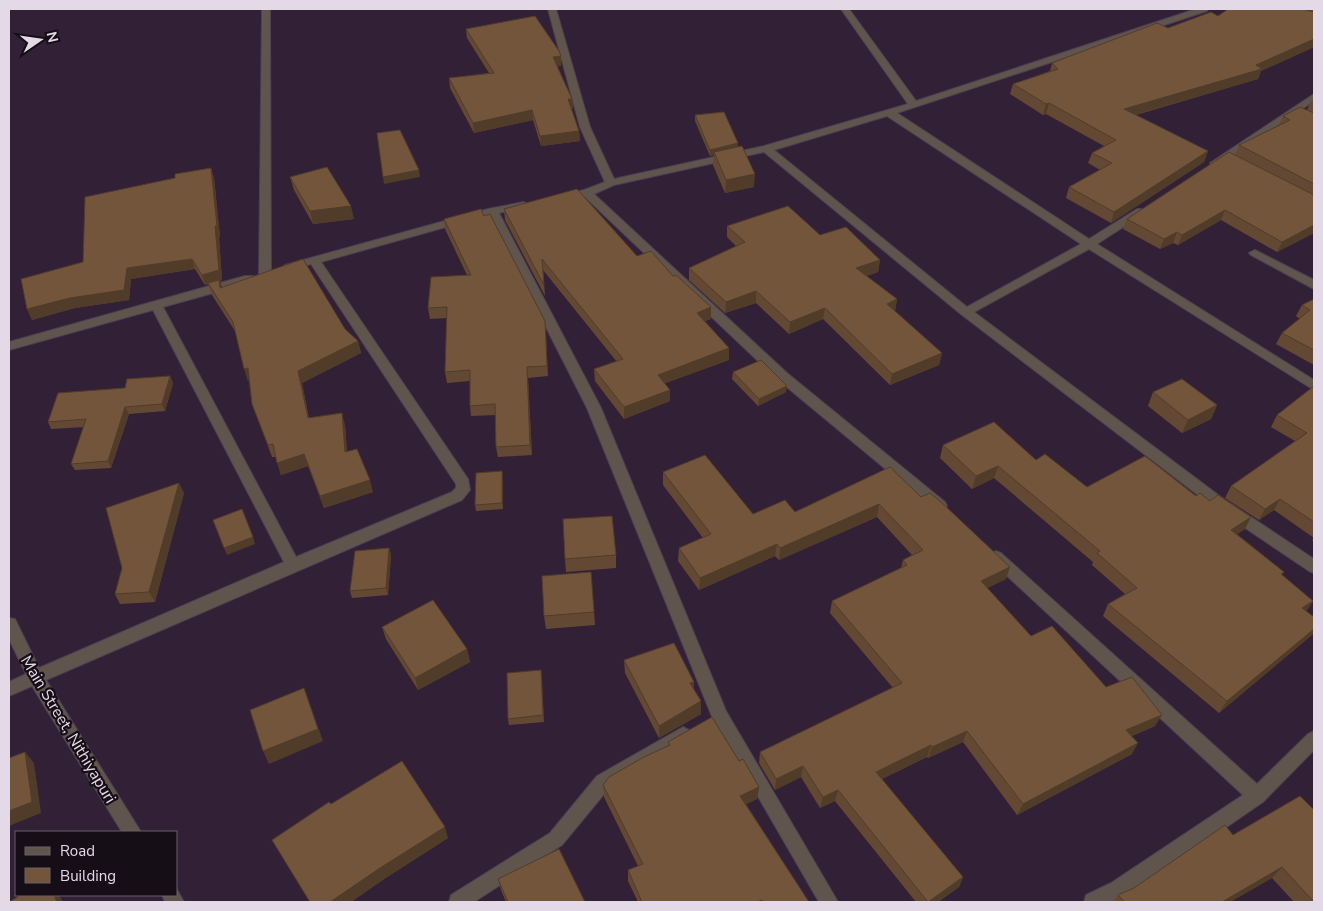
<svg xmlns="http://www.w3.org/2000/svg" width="1323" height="911" font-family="'Nunito Sans',sans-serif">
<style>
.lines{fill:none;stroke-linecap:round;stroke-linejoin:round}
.minor-casing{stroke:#4e3e52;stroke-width:2}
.minor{fill:#60554d;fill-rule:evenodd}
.wall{fill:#634933}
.shaded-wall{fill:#503c29}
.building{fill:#73553b;stroke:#503c29}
.labels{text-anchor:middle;stroke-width:4.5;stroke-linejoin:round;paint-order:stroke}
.near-street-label{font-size:16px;fill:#e4d9e6;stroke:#160e17}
</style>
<rect width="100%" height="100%" fill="#322136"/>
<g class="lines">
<!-- minor casing -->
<g class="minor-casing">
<g id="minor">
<path d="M 262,9 L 270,9 L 271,274 L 265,278 L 259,274 Z"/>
<path d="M 548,9 L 556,9 L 590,127 L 614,179 L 764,146 L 908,104 L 841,9 L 849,9 L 916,101 L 1196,9 L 1208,9 L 1207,11 L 897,113 L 1089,239 L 1137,209 L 1145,209 L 1146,211 L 1145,213 L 1097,244 L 1314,380 L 1314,390 L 1089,249 L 974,312 L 1221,497 L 1314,559 L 1314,573 L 1309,571 L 1211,505 L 962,315 L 764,152 L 614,185 L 594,194 L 787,373 L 945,502 L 947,506 L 945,510 L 940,511 L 935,510 L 777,379 L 585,197 L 561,199 L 560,197 L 561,195 L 584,190 L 605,182 L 580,127 ZM 887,116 L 1081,244 L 967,307 L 774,150 Z"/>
<path d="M 1314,94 L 1314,101 L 1219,165 L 1211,165 L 1210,163 Z"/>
<path d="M 524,202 L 529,205 L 528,207 L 499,213 L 601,408 L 726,711 L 838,902 L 819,902 L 713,719 L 587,408 L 489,215 L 321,262 L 468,479 L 470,490 L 462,500 L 46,680 L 141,832 L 122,832 L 32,686 L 9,696 L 9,682 L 26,674 L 9,639 L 9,618 L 15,619 L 39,668 L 284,562 L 153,310 L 9,350 L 9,342 L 245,276 L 253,276 L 255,279 L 253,282 L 163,307 L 296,557 L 452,492 L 456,488 L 456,484 L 311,264 L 289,270 L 283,267 L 285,265 L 488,209 Z"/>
<path d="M 1255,250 L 1314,280 L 1314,289 L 1251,255 L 1249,253 Z"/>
<path d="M 996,551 L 1001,553 L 1257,784 L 1308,734 L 1314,731 L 1314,750 L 1263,802 L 1125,897 L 1113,902 L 1084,902 L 1086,895 L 1111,883 L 1243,795 L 991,561 L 989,557 L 991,553 Z"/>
<path d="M 683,727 L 689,730 L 691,735 L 689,740 L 609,788 L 562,845 L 474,902 L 449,902 L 451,895 L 550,833 L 597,776 Z"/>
<path d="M 176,888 L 184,902 L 165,902 L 162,895 L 176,895 Z"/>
</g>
</g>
<!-- minor -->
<use href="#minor" class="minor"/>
</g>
<!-- wall -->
<g class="wall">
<path d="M 1228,9 L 1314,9 L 1314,47 L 1261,71 L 1258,79 L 1136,115 L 1208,151 L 1204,162 L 1111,223 L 1066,198 L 1069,187 L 1100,170 L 1088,163 L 1092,153 L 1104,146 L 1046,114 L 1043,115 L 1010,94 L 1013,84 L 1050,71 L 1052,63 L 1168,28 L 1218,16 Z"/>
<path d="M 466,29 L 561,56 L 561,66 L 557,66 L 572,99 L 573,109 L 571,109 L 579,131 L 580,141 L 541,146 L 533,120 L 474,133 L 450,88 L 449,78 L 489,73 L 467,38 Z"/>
<path d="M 1311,101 L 1314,101 L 1314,233 L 1277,252 L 1221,220 L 1178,245 L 1173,243 L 1160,249 L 1123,229 L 1127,219 L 1235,155 L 1239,145 L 1279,125 L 1283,116 L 1307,110 Z"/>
<path d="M 695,115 L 738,143 L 738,147 L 754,187 L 725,193 L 713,165 L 714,155 L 710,156 L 695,121 Z"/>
<path d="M 290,177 L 354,219 L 313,224 L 294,190 Z"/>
<path d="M 214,178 L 220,237 L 219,237 L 222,280 L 220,281 L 222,287 L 345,329 L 358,341 L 361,353 L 302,383 L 309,418 L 345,425 L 347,452 L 373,492 L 324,508 L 308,466 L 281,475 L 276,457 L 272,457 L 252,404 L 249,381 L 248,381 L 235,331 L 212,295 L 208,284 L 205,285 L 195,269 L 131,279 L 129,300 L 75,308 L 32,320 L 27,309 L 83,262 Z"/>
<path d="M 504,209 L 637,256 L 711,319 L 705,321 L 729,348 L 729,360 L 665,383 L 670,401 L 624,419 L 595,381 L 594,369 L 617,362 L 543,270 L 545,296 L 505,220 Z"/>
<path d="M 444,219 L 545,321 L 548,376 L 528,378 L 532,455 L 498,457 L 496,447 L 496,415 L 471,416 L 470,406 L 470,381 L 447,383 L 445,372 L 447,318 L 430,319 L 428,308 L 467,275 L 445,229 Z"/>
<path d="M 727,226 L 820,235 L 880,260 L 878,272 L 866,276 L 897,299 L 895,311 L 942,353 L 939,365 L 890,385 L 823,319 L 789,334 L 756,303 L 725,313 L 689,280 L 689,268 L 736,246 L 727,237 Z"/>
<path d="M 1314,299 L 1314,365 L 1276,344 L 1282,333 L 1300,319 L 1296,316 L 1302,305 Z"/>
<path d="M 733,372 L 786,392 L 758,406 L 732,379 Z"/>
<path d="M 170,376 L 173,383 L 165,411 L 129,414 L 111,468 L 75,470 L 71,464 L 84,427 L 51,429 L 48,422 L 125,388 Z"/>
<path d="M 1314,386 L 1314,541 L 1312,540 L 1314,538 L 1274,510 L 1259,520 L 1225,498 L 1231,486 L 1295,441 L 1271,427 L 1277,415 Z"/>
<path d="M 1153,392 L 1217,405 L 1211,419 L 1182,433 L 1148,406 Z"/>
<path d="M 943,445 L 1036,460 L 1087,487 L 1196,496 L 1245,529 L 1237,534 L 1284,572 L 1282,575 L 1313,601 L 1306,611 L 1313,634 L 1219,713 L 1103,616 L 1108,604 L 1125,594 L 1092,565 L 1093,562 L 994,478 L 972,489 L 940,458 Z"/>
<path d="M 890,467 L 1006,579 L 987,588 L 1031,636 L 1106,687 L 1155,726 L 1132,736 L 1132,754 L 1017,815 L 963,742 L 928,758 L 927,757 L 882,779 L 963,877 L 959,887 L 938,902 L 916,902 L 835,801 L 820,808 L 801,777 L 775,790 L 759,763 L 760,752 L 893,688 L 830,613 L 832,601 L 901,568 L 903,560 L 912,555 L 877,517 L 779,560 L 775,556 L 699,590 L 678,561 L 679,548 L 703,538 L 663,485 L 663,472 L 753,514 L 795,512 Z"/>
<path d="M 502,471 L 503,478 L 503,509 L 476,511 L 475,505 Z"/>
<path d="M 184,493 L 155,602 L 120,604 L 115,594 Z"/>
<path d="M 389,548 L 391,555 L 388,595 L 352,598 L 350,591 Z"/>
<path d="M 616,555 L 616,568 L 566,572 L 565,559 Z"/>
<path d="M 591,572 L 595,625 L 546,629 L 544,616 Z"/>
<path d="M 382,627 L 467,649 L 470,662 L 418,690 L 386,639 Z"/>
<path d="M 624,660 L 694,682 L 694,689 L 701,714 L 659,738 L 625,673 Z"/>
<path d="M 541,670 L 544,722 L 509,725 L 508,719 Z"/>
<path d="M 668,742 L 739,761 L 759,787 L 757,799 L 746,804 L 809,902 L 638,902 L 628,881 L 628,870 L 638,866 L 604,797 L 603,785 L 668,746 Z"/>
<path d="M 1300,796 L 1314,902 L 1294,902 L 1272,878 L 1230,902 L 1113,902 L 1118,895 L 1134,888 L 1233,835 Z"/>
<path d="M 448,838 L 384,879 L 351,902 L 310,902 L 272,840 Z"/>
<path d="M 498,879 L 585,902 L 506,902 L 501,890 Z"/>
</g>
<!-- shaded-wall -->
<g class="shaded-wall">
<path d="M 1314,39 L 1314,47 L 1261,71 L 1258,79 L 1120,119 L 1124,109 L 1256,65 Z"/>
<path d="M 561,56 L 561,66 L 554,67 L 553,57 Z"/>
<path d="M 568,99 L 572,99 L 573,109 L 569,109 Z"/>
<path d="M 1049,103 L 1046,114 L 1043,115 L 1046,104 Z"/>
<path d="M 532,110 L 533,120 L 474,133 L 473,123 Z"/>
<path d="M 579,131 L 580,141 L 541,146 L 540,136 Z"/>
<path d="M 738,143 L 738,150 L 714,152 L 714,155 L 710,156 L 710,150 Z"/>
<path d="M 1208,151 L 1204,162 L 1111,223 L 1114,212 Z"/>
<path d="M 211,168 L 214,178 L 220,237 L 219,237 L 222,280 L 220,281 L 224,292 L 220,288 L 220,281 L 205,285 L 202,275 Z"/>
<path d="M 419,170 L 420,177 L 384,184 L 383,177 Z"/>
<path d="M 755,174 L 754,187 L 725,193 L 726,180 Z"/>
<path d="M 351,206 L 354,219 L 313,224 L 310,211 Z"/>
<path d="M 1225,210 L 1221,220 L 1178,245 L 1182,235 Z"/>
<path d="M 1314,225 L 1314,233 L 1277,252 L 1282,242 Z"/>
<path d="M 1177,232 L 1173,243 L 1160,249 L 1164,239 Z"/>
<path d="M 192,259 L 195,269 L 131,279 L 129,300 L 75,308 L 32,320 L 27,309 L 127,268 Z"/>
<path d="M 880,260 L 878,272 L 854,280 L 856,268 Z"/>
<path d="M 756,291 L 756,303 L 725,313 L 726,302 Z"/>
<path d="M 897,299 L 895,311 L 887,304 Z"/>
<path d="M 711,307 L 711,319 L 697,324 L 697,313 Z"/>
<path d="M 825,308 L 823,319 L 789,334 L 790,322 Z"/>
<path d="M 545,321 L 546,332 L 548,376 L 547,366 Z"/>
<path d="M 358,341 L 361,353 L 302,383 L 311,430 L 308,418 L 298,371 Z"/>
<path d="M 729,348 L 729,360 L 658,386 L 658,375 Z"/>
<path d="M 942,353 L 939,365 L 890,385 L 892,374 Z"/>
<path d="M 527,367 L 528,378 L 532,455 L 530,445 Z"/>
<path d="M 248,368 L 252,380 L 248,381 L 244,369 Z"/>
<path d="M 170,376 L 173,383 L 165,411 L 162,404 Z"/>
<path d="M 787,386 L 786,392 L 758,406 L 759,399 Z"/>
<path d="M 670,390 L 670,401 L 624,419 L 624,407 Z"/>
<path d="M 1217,405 L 1211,419 L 1182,433 L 1188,420 Z"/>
<path d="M 125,407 L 129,414 L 111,468 L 108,461 Z"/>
<path d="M 342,413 L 345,425 L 348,465 L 345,452 Z"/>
<path d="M 304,454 L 308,466 L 281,475 L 277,463 Z"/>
<path d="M 998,466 L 994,478 L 972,489 L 976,476 Z"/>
<path d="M 502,471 L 503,478 L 503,509 L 502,503 Z"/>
<path d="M 370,480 L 373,492 L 324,508 L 320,496 Z"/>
<path d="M 179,483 L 184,493 L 155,602 L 149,592 Z"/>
<path d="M 1280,499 L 1274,510 L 1259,520 L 1265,509 Z"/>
<path d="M 879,504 L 877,517 L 779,560 L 780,548 Z"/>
<path d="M 1251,517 L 1245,529 L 1225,542 L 1231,530 Z"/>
<path d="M 253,537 L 255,544 L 227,555 L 224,548 Z"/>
<path d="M 777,544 L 775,556 L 699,590 L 700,578 Z"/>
<path d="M 389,548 L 391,555 L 388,595 L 386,588 Z"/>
<path d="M 1010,567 L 1006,579 L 977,593 L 981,581 Z"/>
<path d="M 1313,601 L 1305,614 L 1302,608 Z"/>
<path d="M 1314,629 L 1314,633 L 1313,634 L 1219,713 L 1227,701 Z"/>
<path d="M 467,649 L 470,662 L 418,690 L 415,678 Z"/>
<path d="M 541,670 L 542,676 L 544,722 L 543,715 Z"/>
<path d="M 694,682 L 694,694 L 690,683 Z"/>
<path d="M 304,688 L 323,741 L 269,764 L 263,751 Z"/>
<path d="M 701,701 L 701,714 L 659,738 L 659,726 Z"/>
<path d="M 1162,715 L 1155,726 L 1120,741 L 1126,730 Z"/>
<path d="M 967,731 L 963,742 L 928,758 L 932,747 Z"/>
<path d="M 1138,743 L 1132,754 L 1017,815 L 1023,804 Z"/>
<path d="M 931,745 L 927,757 L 873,783 L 876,772 Z"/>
<path d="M 25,752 L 34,763 L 41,813 L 9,826 L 9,811 Z"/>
<path d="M 803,766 L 801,777 L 775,790 L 776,779 Z"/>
<path d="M 759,787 L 757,799 L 739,808 L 740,796 Z"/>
<path d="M 838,790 L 835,801 L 820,808 L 823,797 Z"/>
<path d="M 445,827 L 448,838 L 384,879 L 351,902 L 330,902 L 380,868 Z"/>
<path d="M 1282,867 L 1272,878 L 1230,902 L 1222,902 Z"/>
<path d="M 963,877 L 959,887 L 938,902 L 928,902 Z"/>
<path d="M 54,895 L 59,895 L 63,902 L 57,902 Z"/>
</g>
<!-- building -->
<g class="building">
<path d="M 1228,9 L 1302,9 L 1314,12 L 1314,39 L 1256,65 L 1262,69 L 1124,109 L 1208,151 L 1114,212 L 1069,187 L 1112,163 L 1092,153 L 1116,140 L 1049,103 L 1046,104 L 1013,84 L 1058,69 L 1052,63 L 1157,23 L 1168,28 L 1211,12 L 1218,16 Z"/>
<path d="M 535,16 L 559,51 L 561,56 L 553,57 L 572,99 L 568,99 L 579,131 L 540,136 L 532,110 L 473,123 L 449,78 L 494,73 L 466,29 Z"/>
<path d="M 1300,107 L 1314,113 L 1314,184 L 1239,145 L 1290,120 L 1283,116 Z"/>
<path d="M 724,112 L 738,143 L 710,150 L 695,115 Z"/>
<path d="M 400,130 L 419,170 L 383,177 L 377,133 Z"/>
<path d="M 742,146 L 755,174 L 726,180 L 714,152 Z"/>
<path d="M 1229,152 L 1314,195 L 1314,225 L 1282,242 L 1225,210 L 1182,235 L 1177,232 L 1164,239 L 1127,219 Z"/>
<path d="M 327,167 L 351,206 L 310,211 L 290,177 Z"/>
<path d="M 211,168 L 217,226 L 215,226 L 219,270 L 202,275 L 192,259 L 127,268 L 124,290 L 70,298 L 27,309 L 21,279 L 83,262 L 85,197 L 175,178 L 175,174 Z"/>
<path d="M 577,189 L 637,256 L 651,251 L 673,276 L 676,275 L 711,307 L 697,313 L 729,348 L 658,375 L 670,390 L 624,407 L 594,369 L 623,359 L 542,259 L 544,285 L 504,209 Z"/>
<path d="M 788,206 L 820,235 L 846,227 L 880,260 L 856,268 L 897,299 L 887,304 L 942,353 L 892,374 L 825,308 L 790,322 L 756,291 L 726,302 L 689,268 L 745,242 L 727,226 Z"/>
<path d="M 481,209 L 484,216 L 490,214 L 545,321 L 547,366 L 527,367 L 530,445 L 496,447 L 495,404 L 470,406 L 470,370 L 445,372 L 447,307 L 428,308 L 431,277 L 471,275 L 444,219 Z"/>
<path d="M 303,259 L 345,329 L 358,341 L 298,371 L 308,418 L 342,413 L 345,452 L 357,449 L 370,480 L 320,496 L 304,454 L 277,463 L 273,444 L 268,445 L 252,404 L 248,368 L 244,369 L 233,322 L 208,283 L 219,280 L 220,288 Z"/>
<path d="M 1314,299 L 1314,350 L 1282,333 L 1310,310 L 1302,305 Z"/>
<path d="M 761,360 L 787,386 L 759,399 L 733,372 Z"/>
<path d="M 170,376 L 162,404 L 125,407 L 108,461 L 71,464 L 86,419 L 48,422 L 58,393 L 125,388 L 127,379 Z"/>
<path d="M 1182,379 L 1217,405 L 1188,420 L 1153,392 Z"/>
<path d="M 1314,386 L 1314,522 L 1280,499 L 1265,509 L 1231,486 L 1307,433 L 1277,415 Z"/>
<path d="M 994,422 L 1036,460 L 1045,454 L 1087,487 L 1145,456 L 1196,496 L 1200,493 L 1210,501 L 1218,495 L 1251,517 L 1231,530 L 1284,572 L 1281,574 L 1313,601 L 1302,608 L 1314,617 L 1314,629 L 1227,701 L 1108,604 L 1137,588 L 1097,553 L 1100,551 L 998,466 L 976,476 L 943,445 Z"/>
<path d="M 705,455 L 753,514 L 785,500 L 795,512 L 890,467 L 921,497 L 930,493 L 941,502 L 1010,567 L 981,581 L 1031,636 L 1052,626 L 1106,687 L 1132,677 L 1162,715 L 1126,730 L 1138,743 L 1023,804 L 967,731 L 932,747 L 931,745 L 876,772 L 963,877 L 928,902 L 838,790 L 823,797 L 803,766 L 776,779 L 760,752 L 902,683 L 832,601 L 907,565 L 903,560 L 923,550 L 879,504 L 780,548 L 777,544 L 700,578 L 679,548 L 711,534 L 663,472 Z"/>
<path d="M 502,471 L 502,503 L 475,505 L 476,473 Z"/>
<path d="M 179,483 L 149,592 L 115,594 L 122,568 L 106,508 Z"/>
<path d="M 242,509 L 253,537 L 224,548 L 213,520 Z"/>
<path d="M 612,516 L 616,555 L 565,559 L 563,519 Z"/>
<path d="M 389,548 L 386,588 L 350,591 L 355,551 Z"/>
<path d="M 591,572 L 594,612 L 544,616 L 542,576 Z"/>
<path d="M 433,600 L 467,649 L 415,678 L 382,627 Z"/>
<path d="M 674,643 L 694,682 L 690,683 L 701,701 L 659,726 L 624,660 Z"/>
<path d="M 541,670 L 543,715 L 508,719 L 507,673 Z"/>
<path d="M 304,688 L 318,729 L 263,751 L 250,710 Z"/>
<path d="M 712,717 L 739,761 L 743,759 L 759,787 L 740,796 L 809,902 L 763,902 L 762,900 L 757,902 L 642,902 L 628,870 L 643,864 L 603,785 L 609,777 L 644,757 L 670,745 L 668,742 Z"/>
<path d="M 25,752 L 32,802 L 9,811 L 9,758 Z"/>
<path d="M 402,761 L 445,827 L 380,868 L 330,902 L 310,902 L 272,840 L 329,802 L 331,804 Z"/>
<path d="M 1300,796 L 1314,810 L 1314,902 L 1282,867 L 1222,902 L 1125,902 L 1118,895 L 1134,888 L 1225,825 L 1233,835 Z"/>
<path d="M 559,849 L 585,902 L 508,902 L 498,879 Z"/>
<path d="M 21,895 L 54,895 L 57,902 L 9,902 Z"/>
</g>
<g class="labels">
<!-- near-street labels -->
<g class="near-street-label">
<text transform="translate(69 729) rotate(59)" y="6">Main Street, Nithiyapuri</text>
</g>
</g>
<!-- border -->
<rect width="1323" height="911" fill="none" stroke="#e4d9e6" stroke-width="20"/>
<!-- legend -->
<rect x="15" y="831" width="162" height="65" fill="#160e17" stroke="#685f6a"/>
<rect x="25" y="847" width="25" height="8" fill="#60554d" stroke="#685f6a"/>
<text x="60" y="856" font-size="15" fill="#e4d9e6">Road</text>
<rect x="25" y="868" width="25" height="15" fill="#73553b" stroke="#685f6a"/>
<text x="60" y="881" font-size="15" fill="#e4d9e6">Building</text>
<!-- north arrow -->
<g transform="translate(40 40) rotate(77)" stroke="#160e17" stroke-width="4" paint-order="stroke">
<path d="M0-4L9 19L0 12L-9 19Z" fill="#e4d9e6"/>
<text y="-8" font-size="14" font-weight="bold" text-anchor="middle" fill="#e4d9e6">N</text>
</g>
</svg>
